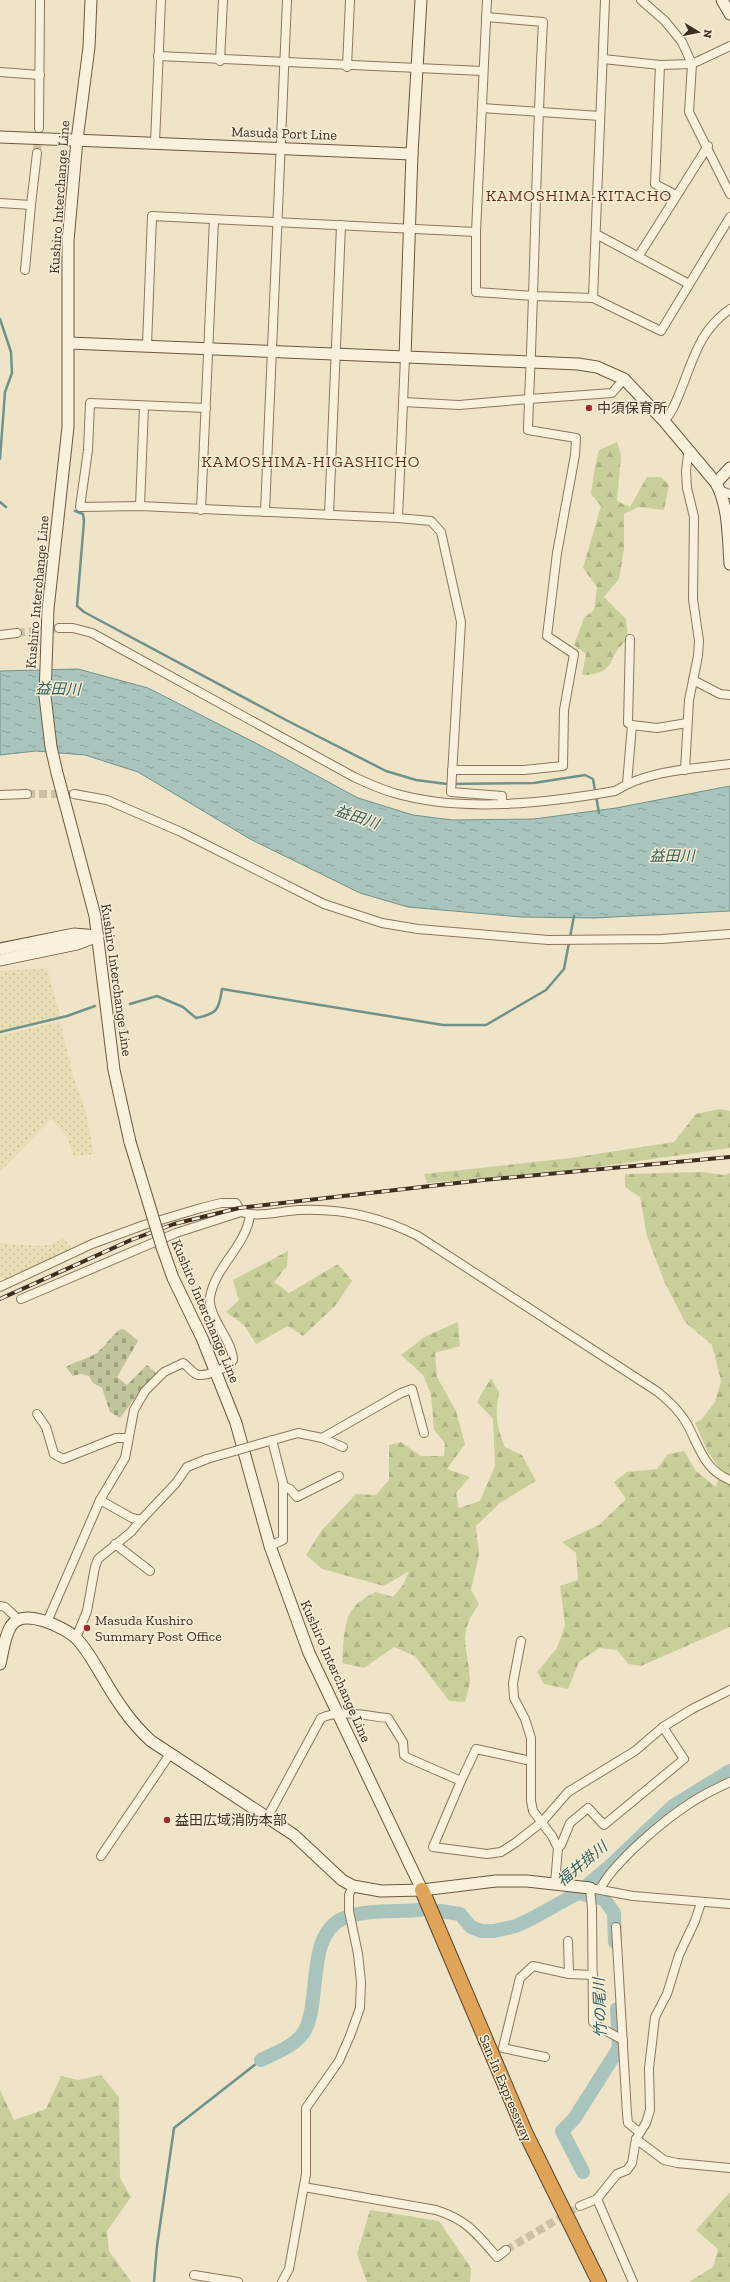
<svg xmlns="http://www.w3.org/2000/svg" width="730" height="2282" font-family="'Zilla Slab','Noto Sans JP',serif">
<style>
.farmland{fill:url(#farmland-dots)}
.forest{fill:url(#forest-firs)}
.cemetery{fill:url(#cemetery-stones)}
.water{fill:url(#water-ripples);stroke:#6f938a}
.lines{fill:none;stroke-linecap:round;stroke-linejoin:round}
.stream{stroke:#6f938a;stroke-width:2.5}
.river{stroke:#a9c4bc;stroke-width:14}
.street-tunnel{stroke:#ccc0a6;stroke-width:8;stroke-dasharray:8 4;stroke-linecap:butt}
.street-casing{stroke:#8d765c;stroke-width:10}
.secondary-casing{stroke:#6f573f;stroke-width:13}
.highway-casing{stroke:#5b4430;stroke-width:16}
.street{stroke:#faf1dc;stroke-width:8}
.secondary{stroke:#faf1dc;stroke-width:11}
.highway{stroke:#e0a458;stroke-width:14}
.rail-casing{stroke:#3d2e20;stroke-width:4}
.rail{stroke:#f7eed8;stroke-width:2.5;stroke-dasharray:8;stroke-linecap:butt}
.street-bridge-casing{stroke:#8d765c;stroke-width:10;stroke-linecap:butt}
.secondary-bridge-casing{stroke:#6f573f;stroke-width:13;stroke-linecap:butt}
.street-bridge{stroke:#faf1dc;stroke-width:8}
.secondary-bridge{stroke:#faf1dc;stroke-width:11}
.poi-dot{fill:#9e2a2b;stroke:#f7eed8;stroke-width:1.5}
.labels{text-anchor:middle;stroke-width:3;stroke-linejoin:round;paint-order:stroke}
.street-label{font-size:14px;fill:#3d2e20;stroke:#f7eed8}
.poi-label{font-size:14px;fill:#3d2e20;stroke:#f7eed8;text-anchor:start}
.water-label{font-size:15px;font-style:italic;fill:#2f5d5a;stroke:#f7eed8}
.quarter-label{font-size:16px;letter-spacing:1px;fill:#6b2e1e;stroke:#f7eed8}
</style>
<defs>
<pattern id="farmland-dots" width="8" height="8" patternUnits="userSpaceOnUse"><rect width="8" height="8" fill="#e6deb5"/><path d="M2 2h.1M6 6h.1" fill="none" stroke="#c6bf9b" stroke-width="1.8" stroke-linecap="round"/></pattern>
<pattern id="forest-firs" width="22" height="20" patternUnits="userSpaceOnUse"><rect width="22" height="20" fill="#c9cf9b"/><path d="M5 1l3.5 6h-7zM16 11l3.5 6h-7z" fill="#aeb285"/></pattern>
<pattern id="cemetery-stones" width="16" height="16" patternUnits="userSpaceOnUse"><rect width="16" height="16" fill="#bfc49a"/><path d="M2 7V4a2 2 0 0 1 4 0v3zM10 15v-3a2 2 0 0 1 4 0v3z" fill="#9ca07d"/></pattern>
<pattern id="water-ripples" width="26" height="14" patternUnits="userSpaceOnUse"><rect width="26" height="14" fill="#a9c4bc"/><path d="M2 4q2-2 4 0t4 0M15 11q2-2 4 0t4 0" fill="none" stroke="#8ba098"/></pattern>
</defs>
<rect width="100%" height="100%" fill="#f0e4c8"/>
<!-- farmland -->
<g class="farmland">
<path d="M 47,968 L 60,1016 L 0,1031 L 0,971 Z"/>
<path d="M 60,1021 L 73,1075 L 85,1108 L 94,1154 L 74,1157 L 67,1137 L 51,1119 L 0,1172 L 0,1036 Z"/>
<path d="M 64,1238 L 72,1249 L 6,1279 L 0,1278 L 0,1243 L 38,1246 L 49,1245 Z"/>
</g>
<!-- forest -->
<g class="forest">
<path d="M 617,442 L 621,455 L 617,501 L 630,507 L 647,477 L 661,477 L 669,485 L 664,510 L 638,507 L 624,514 L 624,549 L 619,579 L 604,597 L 626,619 L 628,639 C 605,657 619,674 582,675 L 586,654 L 574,645 L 584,618 L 594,610 L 597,587 L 583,568 L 601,506 L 591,494 L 594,472 L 599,450 Z"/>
<path d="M 720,1109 L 730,1111 L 730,1148 L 582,1169 L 427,1183 L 424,1174 L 571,1158 L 674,1142 L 696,1114 Z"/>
<path d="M 702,1172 L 725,1175 L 730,1173 L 730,1627 L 641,1666 L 628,1664 L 617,1650 L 599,1648 L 579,1662 L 568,1689 L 544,1684 L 537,1672 L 557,1648 L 565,1625 L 560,1586 L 578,1580 L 576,1553 L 562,1542 L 599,1525 L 626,1499 L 614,1482 L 627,1472 L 657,1469 L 668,1454 L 684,1451 L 696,1471 L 716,1487 L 721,1471 L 708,1452 L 695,1423 L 702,1419 L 715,1402 L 721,1381 L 712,1345 L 685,1322 L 664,1281 L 647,1236 L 640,1197 L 625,1187 L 625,1174 Z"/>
<path d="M 288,1251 L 287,1266 L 274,1282 L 289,1293 L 338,1264 L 352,1281 L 335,1306 L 303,1336 L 288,1326 L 256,1344 L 244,1325 L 226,1312 L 239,1300 L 233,1280 Z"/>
<path d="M 458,1322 L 460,1346 L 435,1353 L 437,1377 L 456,1411 L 465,1444 L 447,1469 L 470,1477 L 456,1493 L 459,1508 L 480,1501 L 495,1466 L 493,1419 L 477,1402 L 491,1378 L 499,1392 C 495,1415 496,1425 505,1447 L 522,1455 L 536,1481 L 500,1503 L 476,1526 L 479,1555 L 471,1590 L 479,1604 C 457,1635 467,1644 470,1678 C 470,1685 467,1695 465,1702 L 449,1701 L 415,1656 L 394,1647 L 364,1668 L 342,1663 C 345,1630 341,1607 376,1592 L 393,1597 L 403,1585 L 409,1571 L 384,1586 L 322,1569 L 306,1555 L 322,1530 L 356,1494 L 376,1495 L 389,1480 L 389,1445 L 401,1442 L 421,1456 L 444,1456 L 445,1443 L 434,1430 L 431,1394 L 423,1375 L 401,1355 L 426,1336 Z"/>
<path d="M 101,2075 L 119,2097 L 120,2178 L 131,2197 L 107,2231 L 109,2251 L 131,2282 L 0,2282 L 0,2090 L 14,2120 L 46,2109 L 61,2076 L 78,2080 Z"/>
<path d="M 730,2192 L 730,2282 L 689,2282 L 713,2267 L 718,2249 L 696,2230 Z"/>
<path d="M 370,2210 L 439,2221 L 471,2268 L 470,2282 L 367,2282 L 357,2254 Z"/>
</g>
<!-- cemetery -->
<path class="cemetery" d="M 121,1329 L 125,1330 L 138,1341 L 117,1377 L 127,1385 L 147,1365 L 156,1373 L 140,1391 L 120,1418 L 110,1412 L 102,1388 L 93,1383 L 89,1376 L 81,1374 L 73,1376 L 66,1367 C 76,1361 88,1359 98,1352 C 106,1345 111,1336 121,1329 Z"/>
<!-- water -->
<path class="water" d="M 78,669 L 148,688 L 273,752 L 358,798 L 413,815 L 452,820 L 534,819 L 616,808 L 730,786 L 730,911 L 594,918 L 521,917 L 408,907 L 360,893 L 250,839 L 138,772 L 85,755 L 36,751 L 0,755 L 0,671 Z"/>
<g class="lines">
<!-- stream -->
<g class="stream">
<path d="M 0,319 L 11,352 L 12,373 L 5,392 L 0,459"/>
<path d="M 0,502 L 6,507"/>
<path d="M 75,511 L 83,514 L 84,521 L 77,606 L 84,612 L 286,720 L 386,771 L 416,780 L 447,784 L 534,783 L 585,775 L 593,779 L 599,813"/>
<path d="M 130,1004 L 157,996 L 183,1007 L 196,1018 C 217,1014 219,1010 222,989 L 443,1025 L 486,1025 L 546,990 L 564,969 L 574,916"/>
<path d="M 0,1032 L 67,1016 L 95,1006"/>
<path d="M 154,2282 L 157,2246 L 174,2128 L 261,2060"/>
</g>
<!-- river -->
<g class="river">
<path d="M 578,1893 L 604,1899 L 614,1913 L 615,1942"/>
<path d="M 440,1911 L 460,1914 L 471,1927 L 481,1931 L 494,1931 L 516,1926 L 533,1918 L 578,1893 L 610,1866 L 673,1806 L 730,1771"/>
<path d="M 261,2060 C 275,2053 295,2046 304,2032 C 322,2001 305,1934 344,1918 C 366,1909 396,1912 420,1910"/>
<path d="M 583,2172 L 562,2131 L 574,2119 L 619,2048 L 617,2009"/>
</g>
<!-- street-tunnel -->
<g class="street-tunnel">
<path d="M 37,153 L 39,128"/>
<path d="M 17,633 L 59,628"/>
<path d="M 27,794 L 74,794"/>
<path d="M 506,2250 L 580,2206"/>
</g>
<!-- street casing -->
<g class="street-casing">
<g id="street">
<path d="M 487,0 L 476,232 L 476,292 L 534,296 L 593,298 L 661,331 L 730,217"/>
<path d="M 641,0 L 665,21 L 682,42 L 692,64 L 689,112 L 730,194"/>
<path d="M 158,56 L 483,71"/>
<path d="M 603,59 L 660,65 L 692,64 L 730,46"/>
<path d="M 220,61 L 223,0"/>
<path d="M 660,65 L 655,184 L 676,195"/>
<path d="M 347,67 L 350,0"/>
<path d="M 0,72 L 40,75"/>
<path d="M 482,108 L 600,116"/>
<path d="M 39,128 L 40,0"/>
<path d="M 155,143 L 161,0"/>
<path d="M 0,203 L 31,205 L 25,270"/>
<path d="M 31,205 L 37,153"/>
<path d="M 596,234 L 689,284"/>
<path d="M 638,257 L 708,146"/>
<path d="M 593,298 L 605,0"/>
<path d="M 147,345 L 152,216 L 476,232"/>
<path d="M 403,402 L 459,405 L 529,399 C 535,273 536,147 543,22 L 486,17"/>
<path d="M 206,408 L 90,403 L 88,450 L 80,507 L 140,506 L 398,518 L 405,357"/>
<path d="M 664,421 C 672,413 676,402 680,392 C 694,358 699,331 730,309"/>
<path d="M 721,491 L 730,494"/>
<path d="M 140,506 L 144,406"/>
<path d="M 201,510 L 214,220"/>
<path d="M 265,512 L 287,0"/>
<path d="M 329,515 L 341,225"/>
<path d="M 398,518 L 431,521 L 441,532 L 461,622 L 451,792 L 502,796 L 502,804"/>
<path d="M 59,628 L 73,628 L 92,633 L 354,777 C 367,783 380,789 394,793 C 461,813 547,803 615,791 C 648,770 692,769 730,764"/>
<path d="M 0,635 L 17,633"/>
<path d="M 630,639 L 628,723 L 632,725"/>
<path d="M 693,680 L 720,694 L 730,695"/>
<path d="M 452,770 L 524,770 L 563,766 L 564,710 L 574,654 L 547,636 L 557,553 L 575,455 L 576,438 L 528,430 L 529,399 L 612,393 L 624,379"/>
<path d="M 685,770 L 689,700 L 698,656 L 699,641 L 693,599 L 694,517 L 687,488 L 686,471 L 688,455 L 691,451"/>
<path d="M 627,784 L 632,725 L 657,728 L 687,723"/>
<path d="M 74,794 L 107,800 L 181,832 L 324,904 L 382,923 L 418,929 L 548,940 L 662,939 L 730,934"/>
<path d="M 0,795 L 27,794"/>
<path d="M 0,1287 L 92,1244 L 144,1225 L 201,1208 L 221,1203 L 236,1203 L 241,1212 C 259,1218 280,1211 299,1210 C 342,1208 381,1217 418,1236 L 658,1392 C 669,1401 680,1411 687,1424 C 699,1446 704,1470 730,1480"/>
<path d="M 21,1299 L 176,1233 L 241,1212"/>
<path d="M 37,1414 L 46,1427 L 54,1454 L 63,1459 L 116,1438 L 127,1438"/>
<path d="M 322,1438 L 343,1447"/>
<path d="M 266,1442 L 298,1433 L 322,1438 L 401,1393 L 412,1389 L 424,1433"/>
<path d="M 283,1486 L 290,1489 L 297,1497 L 339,1476"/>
<path d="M 100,1500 L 132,1518 L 141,1520 L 176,1483 L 187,1467 L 207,1459"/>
<path d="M 115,1544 L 150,1571"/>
<path d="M 270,1546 L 283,1540 L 283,1483 L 272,1440"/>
<path d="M 0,1606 L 5,1607 L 18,1619"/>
<path d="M 47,1622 L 100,1500 L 125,1458 L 134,1410 L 145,1391 L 164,1372 L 183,1363 C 189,1367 192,1373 198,1375 C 207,1376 228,1368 233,1360 C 233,1341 207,1316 210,1297 C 216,1265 246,1246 250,1215"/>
<path d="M 76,1638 L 87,1611 L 95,1567 L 98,1559 L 131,1532 L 141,1520"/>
<path d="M 521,1641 L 513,1683 L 514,1698 L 525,1719 L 531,1738 L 531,1801 L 533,1811 L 552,1836 L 558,1848 L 555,1883"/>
<path d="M 461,1781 L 476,1749 L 531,1761"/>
<path d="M 267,1818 L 321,1718 C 341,1709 367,1716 388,1718 L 403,1742 L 404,1755 L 408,1758 L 461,1781 L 433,1847 L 487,1854 L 501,1852 L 515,1843 L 542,1822 L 568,1792 L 635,1751 L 663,1727 L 692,1709 L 730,1690"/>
<path d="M 558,1848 L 561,1845 L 570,1823 L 588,1808 L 604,1825 L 684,1759 L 663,1727"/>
<path d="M 101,1856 L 170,1754"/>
<path d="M 600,1889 C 614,1862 665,1819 692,1802 C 704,1794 717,1788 730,1782"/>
<path d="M 616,1927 L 627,2114 L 628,2123 L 639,2132"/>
<path d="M 568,1941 L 569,1974"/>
<path d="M 623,2040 L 599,2027 L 593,2022 L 592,1909 L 590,1888 L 633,1896 L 730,1904"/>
<path d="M 545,2057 L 503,2048 L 520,1978 L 533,1966 L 569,1974 L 593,1975"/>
<path d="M 636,2139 L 664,2160 L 677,2163 L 730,2168"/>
<path d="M 304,2187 L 436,2210 C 467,2220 476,2233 497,2257 L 506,2250"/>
<path d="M 580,2206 L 597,2199"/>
<path d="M 194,2275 L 238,2282"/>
<path d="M 282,2282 L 289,2269 L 306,2174 L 306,2108 L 339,2061 L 350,2036 L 360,2008 L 361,1982 L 358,1954 L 349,1911 L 349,1895 L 353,1886"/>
<path d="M 633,2282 L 597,2199 L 617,2174 L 627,2170 L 632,2163 L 636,2139 L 646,2123 L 650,2110 L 649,2068 L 655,2017 L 667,1994 L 679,1955 L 695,1921 L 701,1903"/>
</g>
</g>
<!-- secondary casing -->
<g class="secondary-casing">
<g id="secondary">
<path d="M 91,0 L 89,47 L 77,140 L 68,241 L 68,427 L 48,609 L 45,696 L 51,747 L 57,773 L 95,916 L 114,1070 L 130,1142"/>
<path d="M 722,0 L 730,14"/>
<path d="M 0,137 L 412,154"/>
<path d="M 69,343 L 578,364 L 597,367 L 624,379 L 664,421 L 716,483 C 729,507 728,537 730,564"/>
<path d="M 405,357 L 412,154 L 421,0"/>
<path d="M 716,483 L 730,468"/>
<path d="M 0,949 L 74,934 L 98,936"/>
<path d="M 0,960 L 77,944 L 98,936"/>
<path d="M 162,1247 L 173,1278 L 202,1338 L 236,1423 L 270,1546 L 309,1653 L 422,1890"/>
<path d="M 0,1664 C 3,1652 4,1637 11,1626 C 23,1607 64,1627 76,1638 C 87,1649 94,1663 102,1676 C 116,1700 130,1722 151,1741 L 294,1835 L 342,1880 L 353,1886 L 381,1891 L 422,1890 L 496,1881 L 527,1881 L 590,1888"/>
</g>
</g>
<!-- highway casing -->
<g class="highway-casing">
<path id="highway" d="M 422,1890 L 525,2132 L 599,2282"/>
</g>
<!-- street -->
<use href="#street" class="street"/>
<!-- secondary -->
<use href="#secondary" class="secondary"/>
<!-- highway -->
<use href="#highway" class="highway"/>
<!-- rail casing -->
<g class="rail-casing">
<path id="rail" d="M 0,1299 L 131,1240 L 174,1224 L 239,1208 L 483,1180 L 730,1157"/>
</g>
<!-- rail -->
<use href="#rail" class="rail"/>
<!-- street-bridge casing -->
<g class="street-bridge-casing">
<path id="street-bridge" d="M 207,1459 L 266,1442"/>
</g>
<!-- secondary-bridge casing -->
<g class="secondary-bridge-casing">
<path id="secondary-bridge" d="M 130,1142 L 162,1247"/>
</g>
<!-- street-bridge -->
<use href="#street-bridge" class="street-bridge"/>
<!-- secondary-bridge -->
<use href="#secondary-bridge" class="secondary-bridge"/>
</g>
<!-- markers -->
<g class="poi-dot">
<circle cx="589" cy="408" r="4"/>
<circle cx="87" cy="1628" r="4"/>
<circle cx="167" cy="1820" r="4"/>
</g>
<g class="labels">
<!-- street labels -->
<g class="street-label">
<text transform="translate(284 133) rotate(2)" y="5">Masuda Port Line</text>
<text transform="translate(59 197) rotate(-86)" y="5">Kushiro Interchange Line</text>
<text transform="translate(37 592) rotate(-85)" y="5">Kushiro Interchange Line</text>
<text transform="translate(117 980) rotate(82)" y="5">Kushiro Interchange Line</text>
<text transform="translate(206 1311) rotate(67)" y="5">Kushiro Interchange Line</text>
<text transform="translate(336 1671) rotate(66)" y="5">Kushiro Interchange Line</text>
<text transform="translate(506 2088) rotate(67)" y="5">San-In Expressway</text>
</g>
<!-- poi labels -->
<g class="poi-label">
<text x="597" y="413">中須保育所</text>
<text x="95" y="1625">Masuda Kushiro<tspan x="95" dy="16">Summary Post Office</tspan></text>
<text x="175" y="1825">益田広域消防本部</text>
</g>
<!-- water labels -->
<g class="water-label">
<text transform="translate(58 689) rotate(1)" y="5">益田川</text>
<text transform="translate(357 817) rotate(19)" y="5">益田川</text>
<text x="672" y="861">益田川</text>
<text transform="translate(582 1864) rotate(-40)" y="5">福井掛川</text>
<text transform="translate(600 2008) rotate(-92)" y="5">竹の尾川</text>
</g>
<!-- quarter labels -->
<g class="quarter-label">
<text x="579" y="201">KAMOSHIMA-KITACHO</text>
<text x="311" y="467">KAMOSHIMA-HIGASHICHO</text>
</g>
</g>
<!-- north arrow -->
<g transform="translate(698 32) rotate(100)" stroke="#f7eed8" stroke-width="3" paint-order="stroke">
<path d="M0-3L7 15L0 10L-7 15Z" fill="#3d2e20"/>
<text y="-6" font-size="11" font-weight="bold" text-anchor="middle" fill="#3d2e20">N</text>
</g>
</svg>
